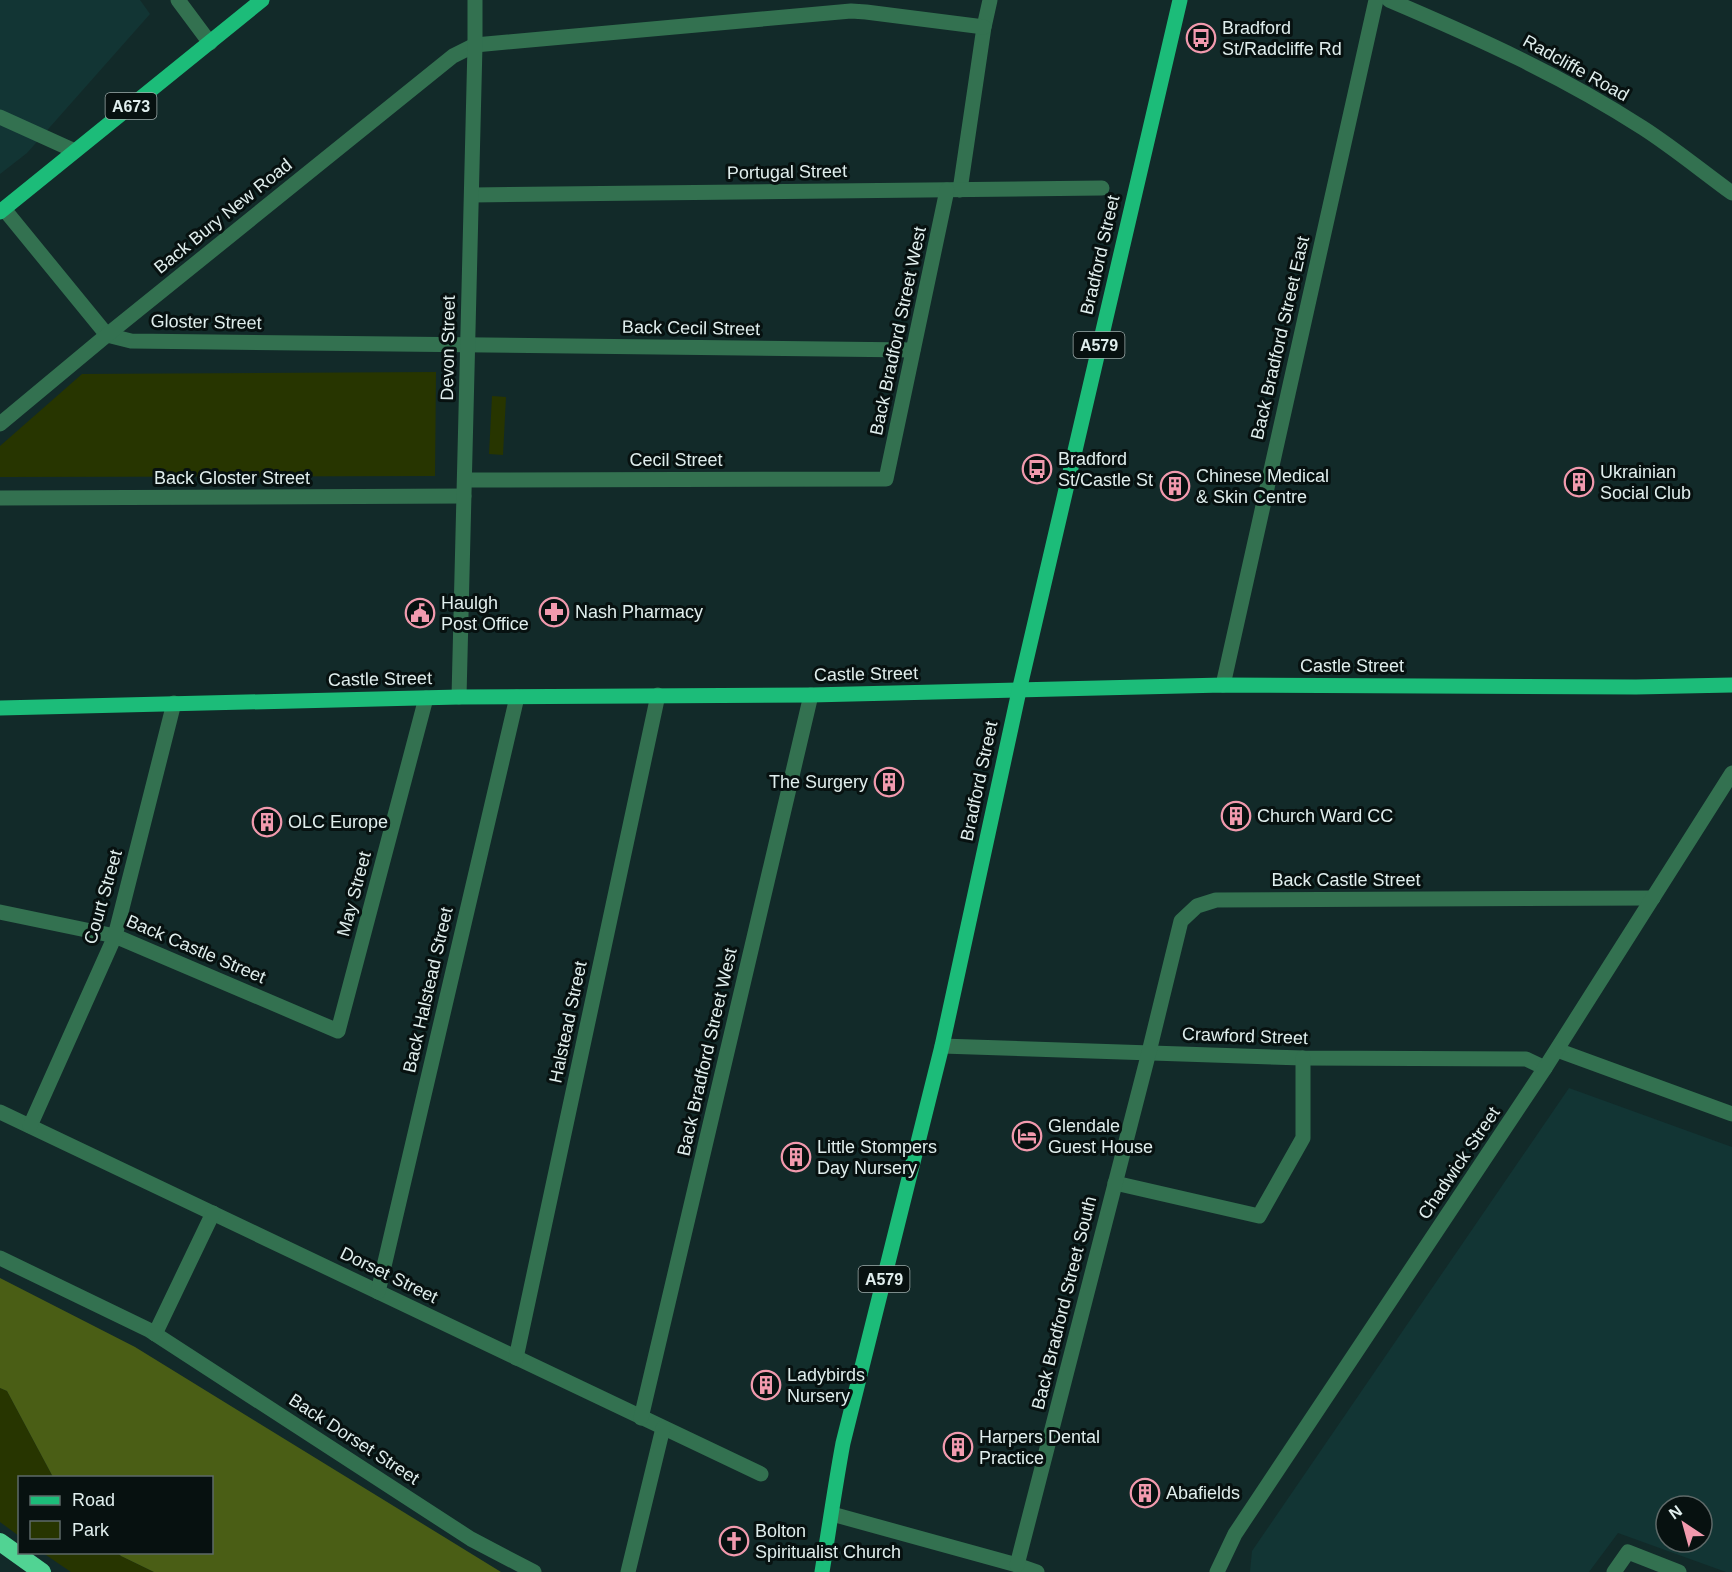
<svg xmlns="http://www.w3.org/2000/svg" width="1732" height="1572" font-family="Helvetica,sans-serif">
<style>
.built{fill:#123534;fill-rule:evenodd}
.green{fill:#273500}
.forest{fill:#4a5e15}
.lines{fill:none;stroke-linecap:round;stroke-linejoin:round}
.minor{stroke:#337150;stroke-width:15}
.major{stroke:#1cbc79;stroke-width:15}
.highway{stroke:#51d393;stroke-width:18}
.labels{text-anchor:middle;stroke-width:6;stroke-linejoin:round;paint-order:stroke}
.shield{fill:#071110;stroke:#9facab;stroke-width:1.5}
.shield-label{font-size:16px;font-weight:bold;fill:#e0eeed}
.poi-label{font-size:18px;fill:#e0eeed;stroke:#071110;text-anchor:start}
.street-label{font-size:18px;fill:#e0eeed;stroke:#071110}
</style>
<rect width="100%" height="100%" fill="#122a29"/>
<!-- built -->
<g class="built">
<path d="M 0,0 L 140,0 L 150,14 L 27,153 L 0,174 Z"/>
<path d="M 1569,1088 L 1732,1147 L 1732,1572 L 1726,1572 L 1618,1533 L 1589,1572 L 1250,1572 L 1252,1551 ZM 1666,1506 L 1702,1506 L 1702,1542 L 1666,1542 Z"/>
</g>
<!-- green -->
<g class="green">
<path d="M 436,372 L 435,476 L 0,477 L 0,446 L 82,374 Z"/>
<path d="M 492,396 L 506,397 L 503,455 L 489,454 Z"/>
<path d="M 0,1388 L 7,1391 L 53,1477 L 20,1478 L 19,1536 L 0,1522 Z"/>
<path d="M 43,1553 L 118,1553 L 121,1556 L 154,1572 L 71,1572 Z"/>
</g>
<!-- forest -->
<path class="forest" d="M 0,1278 L 135,1347 L 501,1572 L 154,1572 L 121,1556 L 118,1553 L 212,1552 L 212,1478 L 53,1477 L 7,1391 L 0,1388 Z"/>
<g class="lines">
<!-- minor -->
<g class="minor">
<path d="M 178,0 L 210,43"/>
<path d="M 1389,0 C 1476,37 1563,76 1643,128 C 1674,148 1703,172 1732,193"/>
<path d="M 0,117 L 75,151"/>
<path d="M 960,190 L 984,27 L 990,0"/>
<path d="M 472,195 L 1102,188"/>
<path d="M 4,209 L 107,335 L 131,341 L 913,350"/>
<path d="M 0,424 L 107,335 L 453,56 L 475,45 L 851,11 L 866,12 L 984,27"/>
<path d="M 465,480 L 886,479 L 947,190"/>
<path d="M 0,498 L 464,496"/>
<path d="M 1223,685 L 1376,0"/>
<path d="M 459,697 L 475,45 L 475,0"/>
<path d="M 0,912 L 115,936 L 338,1031 L 426,698"/>
<path d="M 942,1046 L 1303,1058 L 1526,1059 L 1545,1068"/>
<path d="M 1557,1050 L 1732,1114"/>
<path d="M 0,1112 L 761,1474"/>
<path d="M 30,1126 L 115,936 L 174,703"/>
<path d="M 1115,1183 L 1259,1216 L 1303,1138 L 1303,1058"/>
<path d="M 0,1258 L 149,1330 L 471,1539 L 534,1572"/>
<path d="M 378,1292 L 517,697"/>
<path d="M 155,1334 L 213,1213"/>
<path d="M 516,1358 L 658,695"/>
<path d="M 641,1418 L 811,695"/>
<path d="M 832,1514 L 1017,1565 L 1037,1572"/>
<path d="M 1017,1565 L 1149,1052 L 1181,921 L 1197,906 L 1216,900 L 1653,898"/>
<path d="M 628,1572 L 663,1428"/>
<path d="M 1217,1572 L 1235,1534 L 1545,1068 L 1732,773"/>
<path d="M 1614,1572 L 1628,1552 L 1679,1572"/>
</g>
<!-- major -->
<g class="major">
<path d="M 0,212 L 262,0"/>
<path d="M 0,708 L 459,697 L 811,695 L 1223,685 L 1636,687 L 1732,685"/>
<path d="M 822,1572 C 829,1529 835,1486 843,1443 L 942,1046 L 1019,691 L 1180,0"/>
</g>
<!-- highway -->
<path class="highway" d="M 0,1542 L 42,1572"/>
</g>
<!-- icons -->
<defs>
<g id="bus-ring" transform="scale(1.5)"><circle r="9.5" fill="#071110" stroke="#f29aae" stroke-width="1.5"/><path d="M-5-6H5V4H4V6H2V4H-2V6H-4V4H-5ZM-3.5-4V0h7V-4ZM-3.5 1.2v1.5H-2V1.2ZM2 1.2v1.5H3.5V1.2Z" fill="#f29aae"/></g>
<g id="building-ring" transform="scale(1.5)"><circle r="9.5" fill="#071110" stroke="#f29aae" stroke-width="1.5"/><path d="M-4-6H4V6H1V3H-1V6H-4ZM-2.5-4.3h1.7v1.8h-1.7ZM.8-4.3h1.7v1.8H.8ZM-2.5-1h1.7V.8h-1.7ZM.8-1h1.7V.8H.8Z" fill="#f29aae"/></g>
<g id="pharmacy-ring" transform="scale(1.5)"><circle r="9.5" fill="#071110" stroke="#f29aae" stroke-width="1.5"/><path d="M-2-6h4v4h4v4h-4v4h-4v-4h-4v-4h4Z" fill="#f29aae"/></g>
<g id="civic-ring" transform="scale(1.5)"><circle r="9.5" fill="#071110" stroke="#f29aae" stroke-width="1.5"/><path d="M-.6-6.5H3V-4.5H.6V-3L4-1V1h2V6H-6V1h2V-1L-.6-3ZM-1.2 2.5V6h2.4V2.5Z" fill="#f29aae"/></g>
<g id="hotel-ring" transform="scale(1.5)"><circle r="9.5" fill="#071110" stroke="#f29aae" stroke-width="1.5"/><path d="M-6-4.5h1.5V1H6V5H4.5V3h-9V5H-6ZM-4 0a1.8 1.8 0 1 1 3.6 0ZM.5 0V-2.5h3Q6-2.5 6 0Z" fill="#f29aae"/></g>
<g id="church-ring" transform="scale(1.5)"><circle r="9.5" fill="#071110" stroke="#f29aae" stroke-width="1.5"/><path d="M-1.2-6h2.4v3.5h3.3v2.4h-3.3V6h-2.4V-.1h-3.3v-2.4h3.3Z" fill="#f29aae"/></g>
</defs>
<g fill-rule="evenodd">
<use href="#bus-ring" x="1201" y="38"/>
<use href="#bus-ring" x="1037" y="469"/>
<use href="#building-ring" x="1579" y="482"/>
<use href="#building-ring" x="1175" y="486"/>
<use href="#pharmacy-ring" x="554" y="612"/>
<use href="#civic-ring" x="420" y="613"/>
<use href="#building-ring" x="889" y="782"/>
<use href="#building-ring" x="1236" y="816"/>
<use href="#building-ring" x="267" y="822"/>
<use href="#hotel-ring" x="1027" y="1136"/>
<use href="#building-ring" x="796" y="1157"/>
<use href="#building-ring" x="766" y="1385"/>
<use href="#building-ring" x="958" y="1447"/>
<use href="#building-ring" x="1145" y="1493"/>
<use href="#church-ring" x="734" y="1541"/>
</g>
<g class="labels">
<!-- shield labels -->
<g class="shield">
<rect x="105.5" y="93" width="51" height="26" rx="4.5"/>
<rect x="1073.5" y="332" width="51" height="26" rx="4.5"/>
<rect x="858.5" y="1266" width="51" height="26" rx="4.5"/>
</g>
<g class="shield-label">
<text x="131" y="112">A673</text>
<text x="1099" y="351">A579</text>
<text x="884" y="1285">A579</text>
</g>
<!-- poi labels -->
<g class="poi-label">
<text x="1222" y="34">Bradford<tspan x="1222" dy="21">St/Radcliffe Rd</tspan></text>
<text x="1058" y="465">Bradford<tspan x="1058" dy="21">St/Castle St</tspan></text>
<text x="1600" y="478">Ukrainian<tspan x="1600" dy="21">Social Club</tspan></text>
<text x="1196" y="482">Chinese Medical<tspan x="1196" dy="21">&amp; Skin Centre</tspan></text>
<text x="441" y="609">Haulgh<tspan x="441" dy="21">Post Office</tspan></text>
<text x="575" y="618">Nash Pharmacy</text>
<text x="868" y="788" text-anchor="end">The Surgery</text>
<text x="1257" y="822">Church Ward CC</text>
<text x="288" y="828">OLC Europe</text>
<text x="1048" y="1132">Glendale<tspan x="1048" dy="21">Guest House</tspan></text>
<text x="817" y="1153">Little Stompers<tspan x="817" dy="21">Day Nursery</tspan></text>
<text x="787" y="1381">Ladybirds<tspan x="787" dy="21">Nursery</tspan></text>
<text x="979" y="1443">Harpers Dental<tspan x="979" dy="21">Practice</tspan></text>
<text x="1166" y="1499">Abafields</text>
<text x="755" y="1537">Bolton<tspan x="755" dy="21">Spiritualist Church</tspan></text>
</g>
<!-- street labels -->
<g class="street-label">
<text transform="translate(1576 68) rotate(29)" y="6">Radcliffe Road</text>
<text transform="translate(787 172) rotate(-1)" y="6">Portugal Street</text>
<text transform="translate(223 216) rotate(-39)" y="6">Back Bury New Road</text>
<text transform="translate(1100 255) rotate(-77)" y="6">Bradford Street</text>
<text transform="translate(206 322) rotate(1)" y="6">Gloster Street</text>
<text transform="translate(691 328) rotate(1)" y="6">Back Cecil Street</text>
<text transform="translate(898 331) rotate(-78)" y="6">Back Bradford Street West</text>
<text transform="translate(1280 338) rotate(-77)" y="6">Back Bradford Street East</text>
<text transform="translate(448 348) rotate(-89)" y="6">Devon Street</text>
<text x="676" y="466">Cecil Street</text>
<text x="232" y="484">Back Gloster Street</text>
<text x="1352" y="672">Castle Street</text>
<text transform="translate(866 674) rotate(-1)" y="6">Castle Street</text>
<text transform="translate(380 679) rotate(-1)" y="6">Castle Street</text>
<text transform="translate(979 781) rotate(-78)" y="6">Bradford Street</text>
<text x="1346" y="886">Back Castle Street</text>
<text transform="translate(354 894) rotate(-75)" y="6">May Street</text>
<text transform="translate(103 897) rotate(-74)" y="6">Court Street</text>
<text transform="translate(196 949) rotate(23)" y="6">Back Castle Street</text>
<text transform="translate(428 990) rotate(-77)" y="6">Back Halstead Street</text>
<text transform="translate(568 1022) rotate(-78)" y="6">Halstead Street</text>
<text transform="translate(1245 1036) rotate(2)" y="6">Crawford Street</text>
<text transform="translate(707 1052) rotate(-77)" y="6">Back Bradford Street West</text>
<text transform="translate(1459 1163) rotate(-56)" y="6">Chadwick Street</text>
<text transform="translate(389 1275) rotate(26)" y="6">Dorset Street</text>
<text transform="translate(1064 1303) rotate(-76)" y="6">Back Bradford Street South</text>
<text transform="translate(354 1439) rotate(33)" y="6">Back Dorset Street</text>
</g>
</g>
<!-- legend -->
<rect x="18" y="1476" width="195" height="78" fill="#071110" stroke="#5e6968" stroke-width="1.5"/>
<rect x="30" y="1496" width="30" height="9" fill="#1cbc79" stroke="#5e6968" stroke-width="1.5"/>
<text x="72" y="1506" font-size="18" fill="#e0eeed">Road</text>
<rect x="30" y="1521" width="30" height="18" fill="#273500" stroke="#5e6968" stroke-width="1.5"/>
<text x="72" y="1536" font-size="18" fill="#e0eeed">Park</text>
<!-- north arrow -->
<g transform="translate(1684 1524) rotate(324)"><circle r="28" fill="#071110" stroke="#5e6968" stroke-width="1.5"/>
<path d="M0-4.5L10 22L0 15L-10 22Z" fill="#f29aae"/>
<text y="-9" font-size="16" font-weight="bold" text-anchor="middle" fill="#e0eeed">N</text>
</g>
</svg>
